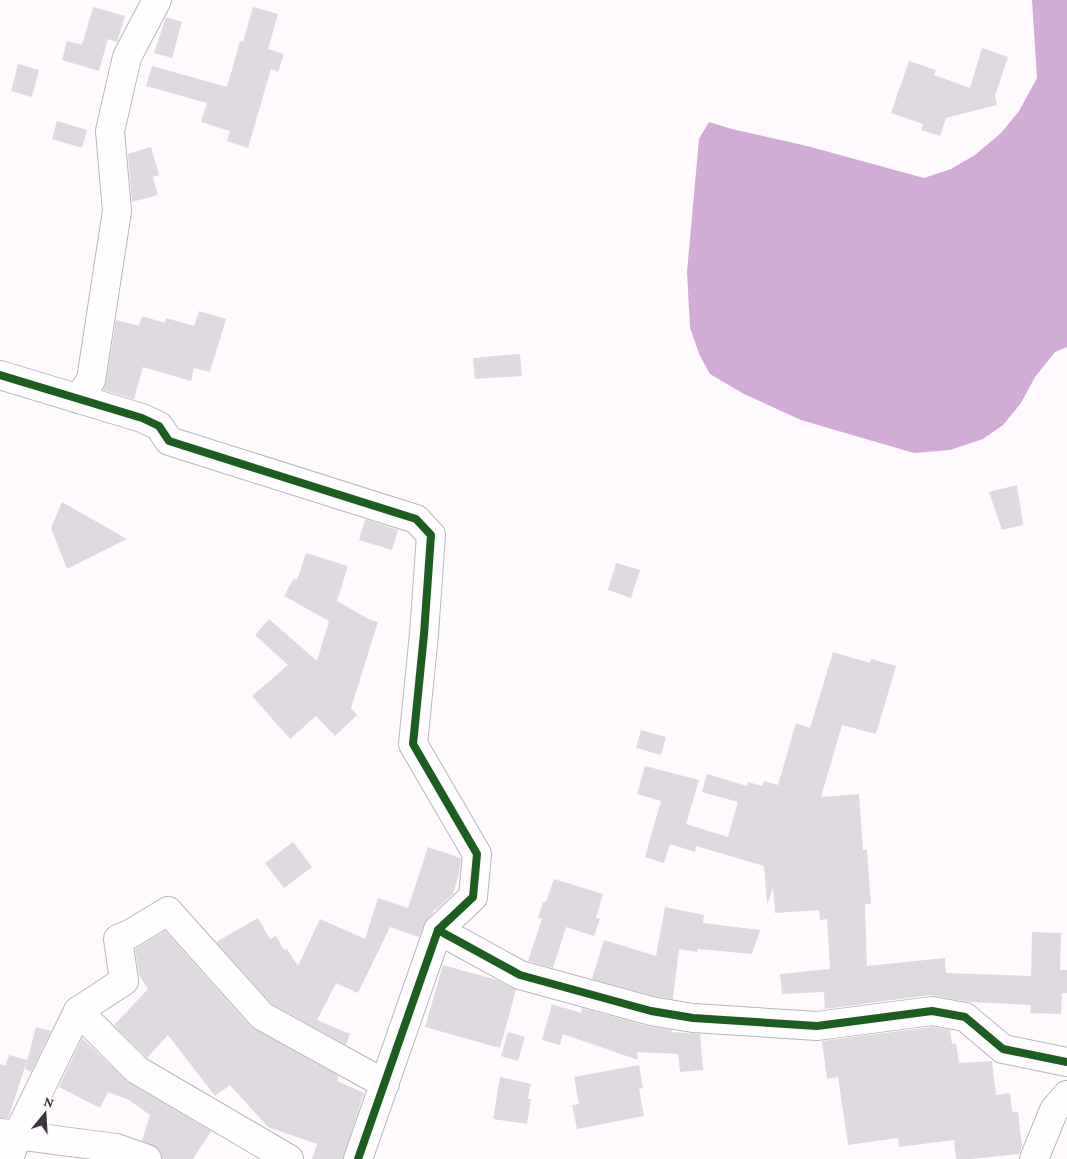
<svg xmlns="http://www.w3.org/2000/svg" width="1067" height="1159" font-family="'Crimson Pro',serif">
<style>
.water{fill:#d2abd6}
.building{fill:#dfdadf}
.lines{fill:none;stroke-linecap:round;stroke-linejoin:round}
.minor-casing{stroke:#bbb6bb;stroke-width:30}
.minor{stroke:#fffeff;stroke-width:28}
.cycleway-casing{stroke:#fef8fe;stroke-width:11}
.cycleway{stroke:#1b5e20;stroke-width:8}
</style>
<rect width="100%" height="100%" fill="#fdf9fd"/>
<!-- water -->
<path class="water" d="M 1032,0 L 1067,0 L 1067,347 L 1055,352 L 1035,377 L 1021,403 L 1003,425 L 983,439 L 950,450 L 914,453 L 801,420 L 744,394 L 710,374 L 700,356 L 690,328 L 687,272 L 699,139 L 709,122 L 732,129 L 807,146 L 924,178 L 951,169 L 975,155 L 1001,133 L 1019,111 L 1037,78 Z"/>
<!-- building -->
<g class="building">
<path d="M 93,7 L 125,16 L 117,42 L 108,39 L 99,71 L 62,60 L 67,41 L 82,45 Z"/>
<path d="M 253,7 L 278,14 L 268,49 L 284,54 L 278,72 L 271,69 L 248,148 L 227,141 L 230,131 L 201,122 L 207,103 L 146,86 L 152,66 L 227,87 L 240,41 L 243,42 Z"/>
<path d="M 166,17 L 182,22 L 172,58 L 154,53 Z"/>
<path d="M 982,48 L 1008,57 L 995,96 L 997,105 L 946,118 L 940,136 L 921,130 L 923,124 L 891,113 L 909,61 L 936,70 L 934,75 L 970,88 Z"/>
<path d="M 18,64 L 39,70 L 32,97 L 11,91 Z"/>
<path d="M 57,121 L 87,130 L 82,148 L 52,139 Z"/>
<path d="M 151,147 L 159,175 L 153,177 L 158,195 L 132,202 L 128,154 Z"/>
<path d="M 199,311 L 226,319 L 210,372 L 194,368 L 191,381 L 143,367 L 134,399 L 103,390 L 106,382 L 116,320 L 139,326 L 142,316 L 165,323 L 166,318 L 194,326 Z"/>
<path d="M 520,354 L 522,376 L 475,379 L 473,358 Z"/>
<path d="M 1017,485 L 1023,525 L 1002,530 L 989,492 Z"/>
<path d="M 62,502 L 127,539 L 67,569 L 51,528 Z"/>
<path d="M 365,519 L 398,530 L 392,550 L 359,540 Z"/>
<path d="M 306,553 L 348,566 L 337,601 L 370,620 L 378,622 L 351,708 L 357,715 L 335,736 L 316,716 L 290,739 L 252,696 L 288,665 L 255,635 L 269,619 L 317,661 L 329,621 L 284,596 L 294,578 L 297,580 Z"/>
<path d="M 616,563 L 640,570 L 631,598 L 608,590 Z"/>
<path d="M 833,652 L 870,663 L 871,659 L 896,666 L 876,734 L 842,725 L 821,797 L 859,794 L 863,850 L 867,850 L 871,904 L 865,904 L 867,966 L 945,958 L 946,973 L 1031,976 L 1032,932 L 1061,933 L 1060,970 L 1067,970 L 1067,993 L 1062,993 L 1061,1014 L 1030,1013 L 1031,1005 L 969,1002 L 930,995 L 825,1009 L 824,992 L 782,994 L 780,974 L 830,969 L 827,919 L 820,920 L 819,910 L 775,913 L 773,887 L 768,903 L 767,903 L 764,866 L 696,846 L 695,852 L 670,844 L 664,863 L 645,857 L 661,801 L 637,794 L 645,766 L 699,780 L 686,824 L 728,837 L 738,802 L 702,792 L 707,774 L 747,786 L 748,782 L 762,786 L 764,781 L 778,785 L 796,723 L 810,728 Z"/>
<path d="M 641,730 L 666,737 L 661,755 L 636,748 Z"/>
<path d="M 293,842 L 312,867 L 284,888 L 265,863 Z"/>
<path d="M 428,847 L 461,858 L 459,874 L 453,894 L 436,910 L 434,909 L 433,913 L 425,922 L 419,937 L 390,927 L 358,993 L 336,983 L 317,1020 L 350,1034 L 346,1045 L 272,1004 L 216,942 L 258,918 L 270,939 L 276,936 L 284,950 L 287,949 L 298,966 L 320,919 L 365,939 L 378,898 L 408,908 Z"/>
<path d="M 554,879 L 603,894 L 596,918 L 600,919 L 594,936 L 566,927 L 553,968 L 528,961 L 542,919 L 538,918 L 543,902 L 546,902 Z"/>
<path d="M 665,907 L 704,915 L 703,923 L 760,930 L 752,954 L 698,949 L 697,952 L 679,949 L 673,999 L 654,996 L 592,979 L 604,940 L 656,956 Z"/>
<path d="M 165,931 L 251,1027 L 339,1076 L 337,1081 L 364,1093 L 343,1159 L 312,1159 L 317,1144 L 268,1127 L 230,1085 L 215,1096 L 168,1035 L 147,1058 L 114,1025 L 148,989 L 139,975 L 135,949 Z"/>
<path d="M 443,965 L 497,980 L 516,990 L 500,1048 L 425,1027 Z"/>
<path d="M 552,1004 L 581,1013 L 582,1008 L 647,1026 L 672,1030 L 672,1032 L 700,1034 L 703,1070 L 680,1072 L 678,1054 L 637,1052 L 638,1060 L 563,1034 L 560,1045 L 542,1040 Z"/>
<path d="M 36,1027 L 51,1031 L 31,1072 L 25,1069 Z"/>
<path d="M 932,1027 L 950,1030 L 952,1044 L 956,1043 L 959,1063 L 992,1061 L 996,1095 L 1010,1093 L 1012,1112 L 1018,1112 L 1022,1146 L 1019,1154 L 972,1159 L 956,1159 L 954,1140 L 899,1147 L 898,1138 L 848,1145 L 838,1077 L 827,1079 L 822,1041 Z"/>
<path d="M 508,1032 L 525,1037 L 518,1061 L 501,1056 Z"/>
<path d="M 82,1038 L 129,1083 L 211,1131 L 193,1159 L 162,1159 L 159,1149 L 142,1141 L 150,1115 L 129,1100 L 108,1092 L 100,1108 L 59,1087 Z"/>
<path d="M 9,1055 L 27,1060 L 9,1116 L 8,1118 L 0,1118 L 0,1064 L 5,1066 Z"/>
<path d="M 639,1065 L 643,1088 L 639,1089 L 644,1116 L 577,1129 L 572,1105 L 579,1104 L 574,1077 Z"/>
<path d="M 500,1077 L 531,1084 L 528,1099 L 531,1099 L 527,1124 L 493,1119 Z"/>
</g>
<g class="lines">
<!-- minor casing -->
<g class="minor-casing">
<g id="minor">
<path d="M 0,375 L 142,418 L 159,426 L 169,441 L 416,519 L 431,535 L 424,634 L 413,744 L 477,854 L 473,897 L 438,930 L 358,1159"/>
<path d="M 78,399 L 91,380 L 117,211 L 110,131 L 127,57 L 157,0"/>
<path d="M 438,930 L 520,975 L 651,1011 L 693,1018 L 817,1026 L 932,1011 L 965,1017 L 1003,1049 L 1067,1062"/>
<path d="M 78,1011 L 137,1070 L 289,1159"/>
<path d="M 1,1133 L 116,1148 L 147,1159"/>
<path d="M 9,1159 L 17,1136 L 78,1011 L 124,981 L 118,939 L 130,934 L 168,911 L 262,1016 L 385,1084"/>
<path d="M 1034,1159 L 1054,1110 L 1067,1095"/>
</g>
</g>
<!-- minor -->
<use href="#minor" class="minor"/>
<!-- cycleway casing -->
<g class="cycleway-casing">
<g id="cycleway">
<path d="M 0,375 L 142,418 L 159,426 L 169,441 L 416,519 L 431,535 L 424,634 L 413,744 L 477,854 L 473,897 L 438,930 L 358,1159"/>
<path d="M 438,930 L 520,975 L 651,1011 L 693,1018 L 817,1026 L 932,1011 L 965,1017 L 1003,1049 L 1067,1062"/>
</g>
</g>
<!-- cycleway -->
<use href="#cycleway" class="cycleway"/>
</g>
<!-- north arrow -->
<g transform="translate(45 1114) rotate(18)" stroke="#fef8fe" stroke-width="4" paint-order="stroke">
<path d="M0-4L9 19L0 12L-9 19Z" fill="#3b363c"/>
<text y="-8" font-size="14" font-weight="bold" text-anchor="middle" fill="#3b363c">N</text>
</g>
</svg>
